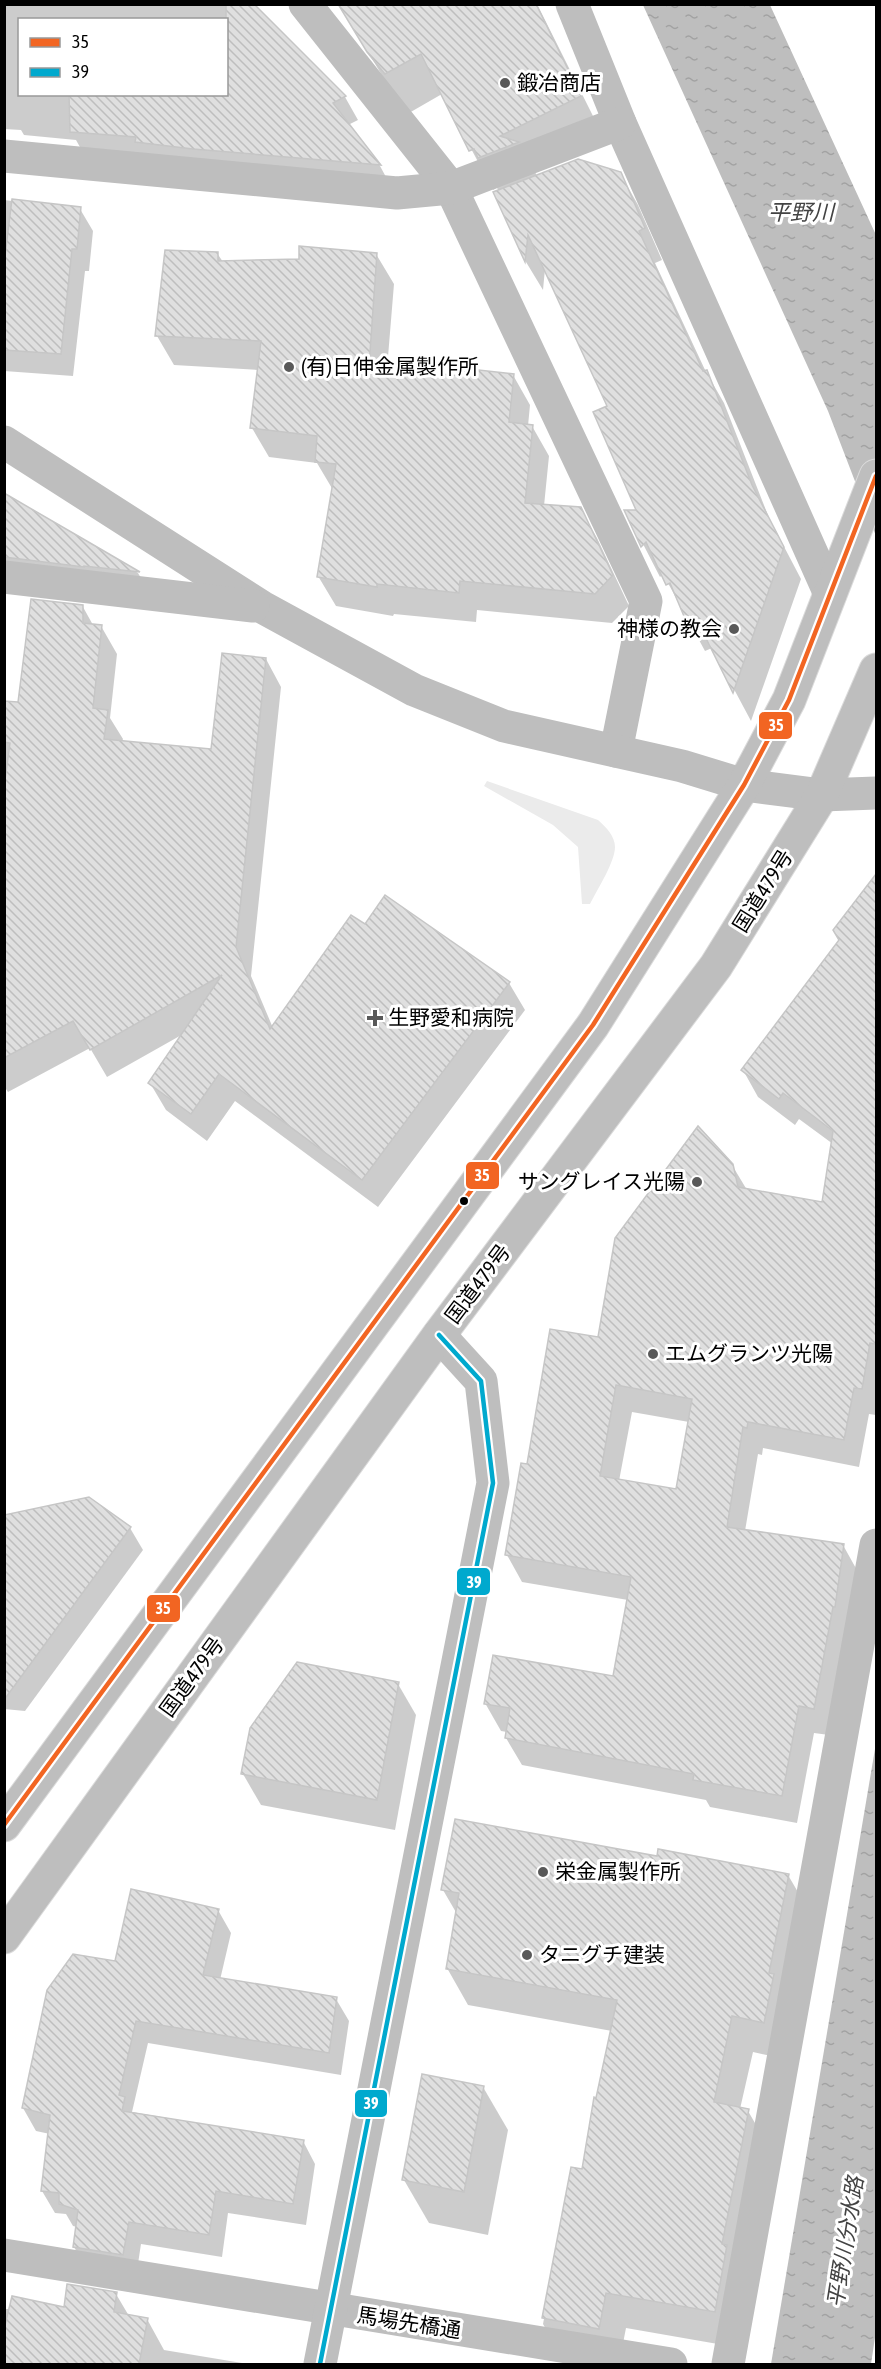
<svg xmlns="http://www.w3.org/2000/svg" width="881" height="2369" font-family="'Asap Condensed','Noto Sans JP',sans-serif">
<style>
.green{fill:#ebebeb}
.water{fill:url(#water-ripples)}
.shadow{fill:#0003;fill-rule:evenodd}
.building{fill:url(#building-back-hatch);stroke:#c6c6c6;stroke-width:1.5;fill-rule:evenodd}
.lines{fill:none;stroke-linecap:round;stroke-linejoin:round}
.highway-casing{stroke:#dbdbdb;stroke-width:35}
.minor{stroke:#bebebe;stroke-width:33}
.highway{stroke:#bebebe;stroke-width:33}
.bus-1-casing{stroke:#fff;stroke-width:9}
.bus-2-casing{stroke:#fff;stroke-width:9}
.bus-1{stroke:#f26522;stroke-width:4.5}
.bus-2{stroke:#00a9ce;stroke-width:4.5}
.poi-dot{fill:#595959;stroke:#fff;stroke-width:2}
.bus-dot{fill:#000;stroke:#fff;stroke-width:2}
.labels{text-anchor:middle;stroke-width:6;stroke-linejoin:round;paint-order:stroke}
.poi-label{font-size:21px;fill:#000;stroke:#fff;text-anchor:start}
.street-label{font-size:21px;fill:#000;stroke:#fff}
.water-label{font-size:22px;font-style:italic;fill:#434343;stroke:#fff}
.line-badge{stroke:#fff;stroke-width:2}
.badge-label{font-size:16px;text-anchor:middle;font-weight:bold;fill:#fff}
</style>
<defs>
<pattern id="water-ripples" width="26" height="14" patternUnits="userSpaceOnUse" patternTransform="scale(1.5)"><rect width="26" height="14" fill="#bebebe"/><path d="M2 4q2-2 4 0t4 0M15 11q2-2 4 0t4 0" fill="none" stroke="#a2a2a2"/></pattern>
<pattern id="building-back-hatch" width="6" height="6" patternUnits="userSpaceOnUse" patternTransform="scale(1.5)"><rect width="6" height="6" fill="#dfdfdf"/><path d="M-1 5l2 2M0 0l6 6M5-1l2 2" fill="none" stroke="#bebebe"/></pattern>
</defs>
<rect width="100%" height="100%" fill="#fff"/>
<!-- green -->
<path class="green" d="M 487,781 L 598,820 C 606,827 615,836 615,847 C 615,862 597,890 590,904 L 582,904 L 578,847 L 553,825 L 484,786 Z"/>
<!-- water -->
<g class="water">
<path d="M 643,5 L 770,5 L 876,235 L 876,536 L 828,411 Z"/>
<path d="M 876,1743 L 876,2331 L 871,2364 L 771,2364 Z"/>
</g>
<!-- shadow -->
<g class="shadow">
<path d="M 4,4 L 252,4 L 345,97 L 358,120 L 348,125 L 380,166 L 392,188 L 85,156 L 76,140 L 24,135 L 21,130 L 4,129 ZM 20,20 L 226,20 L 226,94 L 20,94 Z"/>
<path d="M 339,4 L 537,4 L 603,136 L 534,170 L 537,176 L 620,173 L 638,205 L 662,260 L 655,263 L 706,372 L 724,403 L 769,518 L 801,579 L 751,721 L 712,648 L 705,651 L 663,574 L 660,577 L 626,511 L 638,512 L 609,407 L 545,269 L 543,290 L 526,262 L 495,193 L 499,191 L 497,188 L 493,190 L 442,94 L 409,113 L 392,92 Z"/>
<path d="M 4,200 L 80,209 L 93,231 L 89,271 L 85,271 L 73,376 L 4,371 Z"/>
<path d="M 217,253 L 223,262 L 300,260 L 376,254 L 394,284 L 387,369 L 461,377 L 513,375 L 530,405 L 528,426 L 532,426 L 549,456 L 544,506 L 580,508 L 597,538 L 629,606 L 612,623 L 477,610 L 476,622 L 394,614 L 393,616 L 336,606 L 318,576 L 333,490 L 317,463 L 269,457 L 252,428 L 259,370 L 174,365 L 157,336 Z"/>
<path d="M 4,494 L 138,573 L 151,595 L 4,579 Z"/>
<path d="M 83,607 L 93,625 L 101,626 L 117,654 L 110,718 L 123,739 L 122,742 L 213,750 L 266,659 L 281,687 L 251,976 L 273,1028 L 365,926 L 509,983 L 525,1010 L 378,1207 L 235,1101 L 207,1141 L 166,1110 L 150,1083 L 185,1033 L 107,1077 L 90,1048 L 8,1092 L 4,1086 L 4,702 L 20,704 Z"/>
<path d="M 876,876 L 876,1415 L 869,1414 L 859,1467 L 763,1448 L 762,1455 L 758,1454 L 745,1531 L 843,1545 L 858,1572 L 829,1735 L 814,1733 L 797,1823 L 710,1807 L 706,1800 L 522,1765 L 506,1738 L 507,1732 L 501,1731 L 485,1703 L 615,1677 L 628,1600 L 522,1582 L 507,1555 L 529,1466 L 599,1339 L 732,1165 L 747,1190 L 823,1204 L 833,1144 L 799,1119 L 795,1125 L 758,1097 L 743,1070 L 840,941 L 834,930 ZM 632,1412 L 689,1422 L 677,1490 L 619,1481 Z"/>
<path d="M 4,1516 L 130,1528 L 143,1550 L 25,1711 L 4,1709 Z"/>
<path d="M 398,1684 L 416,1715 L 395,1830 L 261,1805 L 243,1774 Z"/>
<path d="M 658,1858 L 788,1875 L 809,1911 L 784,2059 L 753,2052 L 740,2109 L 748,2111 L 769,2147 L 735,2347 L 626,2328 L 619,2364 L 564,2360 L 543,2324 L 572,2168 L 584,2170 L 612,2031 L 468,2005 L 447,1968 L 457,1914 L 443,1890 Z"/>
<path d="M 218,1910 L 231,1933 L 220,1980 L 336,1999 L 349,2021 L 341,2075 L 148,2043 L 132,2112 L 303,2141 L 315,2164 L 306,2225 L 228,2213 L 222,2257 L 141,2244 L 136,2277 L 87,2269 L 74,2247 L 77,2227 L 73,2226 L 66,2214 L 55,2213 L 42,2191 L 50,2134 L 36,2131 L 23,2108 L 116,1962 Z"/>
<path d="M 483,2087 L 508,2130 L 488,2235 L 429,2223 L 404,2180 Z"/>
<path d="M 116,2294 L 129,2316 L 147,2319 L 164,2350 L 248,2364 L 4,2364 L 4,2309 L 66,2309 Z"/>
</g>
<!-- building -->
<g class="building">
<path d="M 226,4 L 254,4 L 346,96 L 333,103 L 381,165 L 193,149 L 135,142 L 136,137 L 70,132 L 69,94 L 226,94 Z"/>
<path d="M 338,4 L 536,4 L 581,96 L 500,136 L 519,142 L 478,158 L 474,149 L 469,151 L 421,54 L 385,74 L 367,52 Z"/>
<path d="M 578,159 L 621,172 L 645,228 L 639,231 L 703,371 L 707,370 L 752,485 L 784,547 L 733,693 L 695,616 L 686,621 L 670,583 L 666,585 L 646,542 L 641,547 L 624,510 L 636,510 L 593,412 L 607,406 L 528,235 L 525,262 L 493,192 Z"/>
<path d="M 12,199 L 81,207 L 77,249 L 72,249 L 61,354 L 4,350 L 4,264 Z"/>
<path d="M 299,246 L 377,253 L 369,366 L 460,376 L 461,368 L 514,374 L 509,422 L 533,425 L 525,503 L 581,507 L 613,575 L 595,594 L 460,581 L 459,593 L 377,584 L 377,587 L 317,577 L 336,464 L 315,462 L 317,436 L 250,428 L 261,341 L 155,336 L 165,250 L 218,252 L 218,261 L 299,259 Z"/>
<path d="M 4,493 L 85,540 L 140,572 L 84,566 L 84,567 L 4,557 Z"/>
<path d="M 31,599 L 83,605 L 83,623 L 102,625 L 93,708 L 108,710 L 104,739 L 211,749 L 222,653 L 266,658 L 236,947 L 270,1029 L 351,915 L 365,924 L 385,895 L 510,982 L 362,1180 L 219,1074 L 191,1114 L 148,1083 L 222,975 L 90,1050 L 73,1021 L 4,1058 L 4,787 L 10,743 L 4,742 L 4,701 L 18,702 Z"/>
<path d="M 876,874 L 876,1344 L 870,1343 L 862,1389 L 854,1388 L 844,1440 L 748,1422 L 747,1428 L 743,1427 L 727,1527 L 844,1544 L 835,1607 L 833,1607 L 814,1709 L 799,1706 L 782,1796 L 693,1780 L 694,1774 L 505,1738 L 510,1708 L 484,1704 L 493,1655 L 613,1676 L 631,1577 L 505,1555 L 521,1463 L 527,1464 L 550,1329 L 598,1337 L 615,1238 L 698,1126 L 733,1164 L 738,1187 L 822,1202 L 833,1131 L 783,1093 L 779,1099 L 741,1070 L 839,940 L 833,930 ZM 616,1385 L 692,1399 L 676,1489 L 600,1476 Z"/>
<path d="M 89,1497 L 131,1527 L 4,1700 L 4,1515 Z"/>
<path d="M 297,1662 L 399,1682 L 377,1800 L 241,1774 L 250,1728 Z"/>
<path d="M 455,1819 L 657,1856 L 658,1849 L 789,1874 L 769,1973 L 774,1974 L 764,2023 L 732,2016 L 714,2102 L 749,2109 L 722,2244 L 727,2245 L 715,2312 L 606,2293 L 599,2329 L 542,2318 L 571,2167 L 582,2169 L 594,2097 L 596,2098 L 617,2000 L 446,1969 L 459,1893 L 441,1890 Z"/>
<path d="M 131,1889 L 219,1909 L 203,1975 L 337,1997 L 329,2053 L 136,2021 L 119,2095 L 125,2097 L 122,2111 L 304,2140 L 293,2204 L 216,2191 L 209,2235 L 129,2222 L 123,2255 L 73,2247 L 78,2210 L 59,2204 L 59,2193 L 41,2191 L 50,2115 L 22,2108 L 47,1990 L 73,1954 L 115,1961 Z"/>
<path d="M 422,2074 L 484,2086 L 464,2192 L 402,2180 Z"/>
<path d="M 67,2284 L 117,2292 L 114,2312 L 148,2318 L 139,2364 L 4,2364 L 4,2329 L 12,2296 L 64,2307 Z"/>
</g>
<g class="lines">
<!-- highway casing -->
<g class="highway-casing">
<g id="highway">
<path d="M 4,1825 L 593,1025 L 744,785 L 789,700 L 876,476"/>
<path d="M 4,1937 L 439,1335 L 716,966 L 822,795 L 876,670"/>
</g>
</g>
<!-- minor -->
<g class="minor">
<path d="M 305,4 L 451,188 L 646,601 L 616,751"/>
<path d="M 572,4 L 620,123 L 830,594"/>
<path d="M 4,156 L 397,193 L 451,188 L 620,123"/>
<path d="M 4,442 L 262,607 L 414,690 L 504,726 L 682,766 L 744,785 L 822,795 L 876,793"/>
<path d="M 4,577 L 253,606"/>
<path d="M 4,2255 L 671,2364"/>
<path d="M 320,2364 L 493,1483 L 481,1381 L 439,1335"/>
<path d="M 728,2364 L 876,1545"/>
</g>
<!-- highway -->
<use href="#highway" class="highway"/>
<!-- bus-1 casing -->
<g class="bus-1-casing">
<path id="bus-1" d="M 4,1825 L 593,1025 L 744,785 L 789,700 L 876,476"/>
</g>
<!-- bus-2 casing -->
<g class="bus-2-casing">
<path id="bus-2" d="M 320,2364 L 493,1483 L 481,1381 L 439,1335"/>
</g>
<!-- bus-1 -->
<use href="#bus-1" class="bus-1"/>
<!-- bus-2 -->
<use href="#bus-2" class="bus-2"/>
</g>
<!-- markers -->
<g class="poi-dot">
<circle cx="505" cy="83" r="6"/>
<circle cx="289" cy="367" r="6"/>
<circle cx="734" cy="629" r="6"/>
<path d="M372 1009h6v6h6v6h-6v6h-6v-6h-6v-6h6z"/>
<circle cx="697" cy="1182" r="6"/>
<circle cx="653" cy="1354" r="6"/>
<circle cx="543" cy="1872" r="6"/>
<circle cx="527" cy="1955" r="6"/>
</g>
<circle class="bus-dot" cx="464" cy="1201" r="5"/>
<g class="labels">
<!-- poi labels -->
<g class="poi-label">
<text x="517" y="90">鍛冶商店</text>
<text x="301" y="374">(有)日伸金属製作所</text>
<text x="722" y="636" text-anchor="end">神様の教会</text>
<text x="388" y="1025">生野愛和病院</text>
<text x="685" y="1189" text-anchor="end">サングレイス光陽</text>
<text x="665" y="1361">エムグランツ光陽</text>
<text x="555" y="1879">栄金属製作所</text>
<text x="539" y="1962">タニグチ建装</text>
</g>
<!-- street labels -->
<g class="street-label">
<text transform="translate(763 891) rotate(-58)" y="7">国道479号</text>
<text transform="translate(478 1284) rotate(-53)" y="7">国道479号</text>
<text transform="translate(192 1677) rotate(-54)" y="7">国道479号</text>
<text transform="translate(409 2323) rotate(9)" y="7">馬場先橋通</text>
</g>
<!-- water labels -->
<g class="water-label">
<text x="801" y="220">平野川</text>
<text transform="translate(845 2242) rotate(-81)" y="8">平野川分水路</text>
</g>
</g>
<g class="line-badge">
<rect x="758" y="711" width="35" height="29" rx="6" fill="#f26522"/>
<rect x="465" y="1161" width="35" height="29" rx="6" fill="#f26522"/>
<rect x="456" y="1567" width="35" height="29" rx="6" fill="#00a9ce"/>
<rect x="146" y="1594" width="35" height="29" rx="6" fill="#f26522"/>
<rect x="354" y="2089" width="34" height="29" rx="6" fill="#00a9ce"/>
</g>
<g class="badge-label">
<text x="776" y="731">35</text>
<text x="482" y="1181">35</text>
<text x="474" y="1588">39</text>
<text x="163" y="1614">35</text>
<text x="371" y="2109">39</text>
</g>
<!-- border -->
<rect width="881" height="2369" fill="none" stroke="#000000" stroke-width="12"/>
<!-- legend -->
<rect x="18" y="18" width="210" height="78" fill="#ffffff" stroke="#999999" stroke-width="1.5"/>
<rect x="30" y="38" width="30" height="9" fill="#f26522" stroke="#999999" stroke-width="1.5"/>
<text x="72" y="48" font-size="18" fill="#000000">35</text>
<rect x="30" y="68" width="30" height="9" fill="#00a9ce" stroke="#999999" stroke-width="1.5"/>
<text x="72" y="78" font-size="18" fill="#000000">39</text>
</svg>
